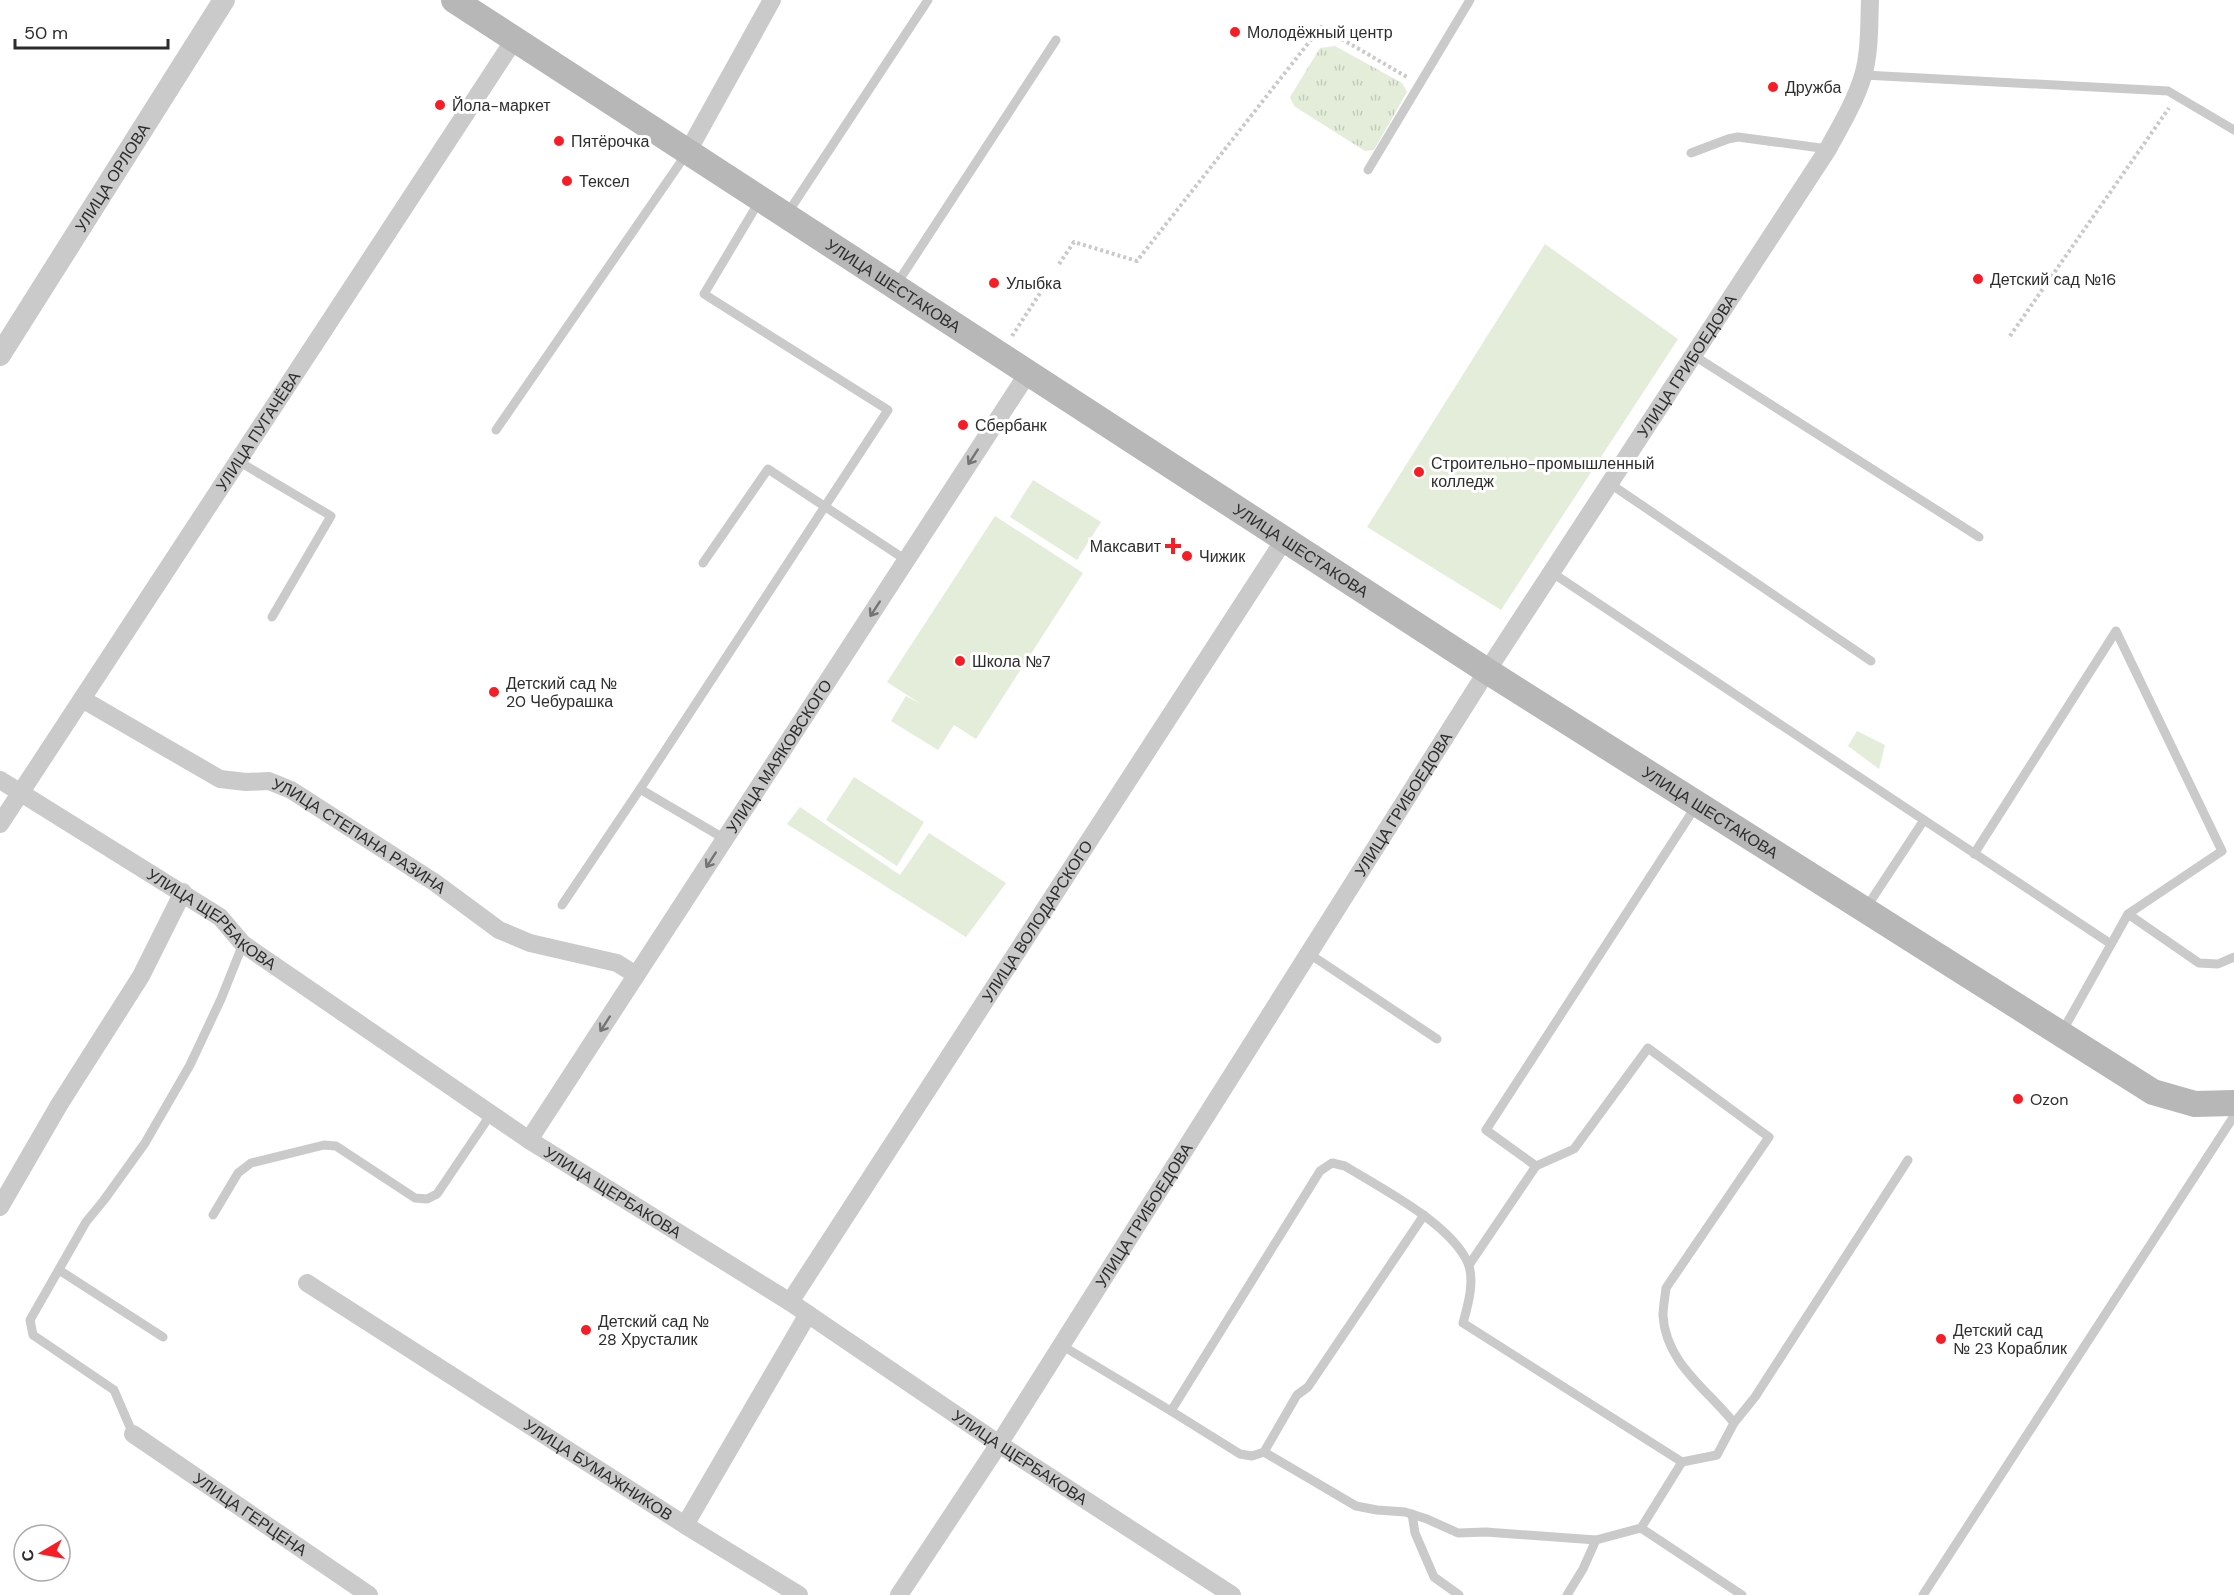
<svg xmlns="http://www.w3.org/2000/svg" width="2234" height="1595" font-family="'DM Sans',sans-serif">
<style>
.grass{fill:url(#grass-tufts)}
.green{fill:#e3edd9}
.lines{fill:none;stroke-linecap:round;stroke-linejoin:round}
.path{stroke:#cacaca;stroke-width:4;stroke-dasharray:3 3;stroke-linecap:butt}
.service{stroke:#cacaca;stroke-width:9}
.minor{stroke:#cacaca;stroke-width:18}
.tertiary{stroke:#cacaca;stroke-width:22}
.secondary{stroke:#b7b7b7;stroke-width:26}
.oneway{stroke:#747474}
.poi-dot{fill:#f71d26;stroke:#fff;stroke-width:2}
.labels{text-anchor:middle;stroke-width:6;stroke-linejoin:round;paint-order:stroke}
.poi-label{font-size:16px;fill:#2d2d2d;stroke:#fff;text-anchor:start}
.street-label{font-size:16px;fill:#2d2d2d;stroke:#fff}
</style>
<defs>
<pattern id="grass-tufts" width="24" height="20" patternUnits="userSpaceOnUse" patternTransform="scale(1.5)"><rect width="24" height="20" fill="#e3edd9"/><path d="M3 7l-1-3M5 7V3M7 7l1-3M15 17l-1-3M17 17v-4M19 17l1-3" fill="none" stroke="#c3ccbb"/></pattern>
</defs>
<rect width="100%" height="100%" fill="#fff"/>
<!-- grass -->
<path class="grass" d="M 1335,46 L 1402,83 L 1407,92 L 1374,150 L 1365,151 L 1294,106 L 1290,97 L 1320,48 Z"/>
<!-- green -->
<g class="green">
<path d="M 1545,244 L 1678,339 L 1501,610 L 1367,527 Z"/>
<path d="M 1033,480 L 1101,522 L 1077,560 L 1010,517 Z"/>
<path d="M 995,516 L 1083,573 L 976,739 L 954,725 L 938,750 L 891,721 L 906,696 L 921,704 L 887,682 Z"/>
<path d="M 1857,731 L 1885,745 L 1879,769 L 1848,746 Z"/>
<path d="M 854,777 L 924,822 L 897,866 L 826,820 Z"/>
<path d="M 800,807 L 900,875 L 929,833 L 1006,883 L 966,937 L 787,824 Z"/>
</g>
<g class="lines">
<!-- path -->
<g class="path">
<path d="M 1059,264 L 1074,242 L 1137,261 L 1321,27 L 1407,77"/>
<path d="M 1012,336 L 1050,278"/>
<path d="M 2010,336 L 2169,108"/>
</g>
<!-- service -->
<g class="service">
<path d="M 1864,75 L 2168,91 L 2234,130"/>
<path d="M 1691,153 L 1728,139 L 1738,137 L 1828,149"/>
<path d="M 1368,170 L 1470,0"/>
<path d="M 787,214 L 928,0"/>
<path d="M 896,285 L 1056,40"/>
<path d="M 1693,355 L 1979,537"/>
<path d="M 496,430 L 687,153"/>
<path d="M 238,461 L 331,516 L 272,617"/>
<path d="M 1609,483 L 1871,661"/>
<path d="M 703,563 L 768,469 L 906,560"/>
<path d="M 1551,572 L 1924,820 L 1866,908"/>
<path d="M 1924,820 L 2111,944"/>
<path d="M 725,839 L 640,789 L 888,410 L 704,294 L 760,200"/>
<path d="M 1974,854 L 2116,631 L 2222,851 L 2128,914"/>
<path d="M 562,905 L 640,789"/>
<path d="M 1308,953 L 1437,1039"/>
<path d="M 2062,1032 L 2128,914 L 2199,963 L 2218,964 L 2234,957"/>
<path d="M 1536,1166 L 1574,1149 L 1648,1048 L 1769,1137 L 1666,1288 C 1665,1297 1663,1307 1663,1316 C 1666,1363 1707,1389 1734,1423 L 1717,1455 L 1682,1462"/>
<path d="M 213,1215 L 238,1173 L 251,1163 L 324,1145 L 336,1146 L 415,1198 L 427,1199 L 437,1194 L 491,1114"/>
<path d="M 1469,1265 L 1536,1166 L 1486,1130 L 1696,806"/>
<path d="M 59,1270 L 163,1337"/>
<path d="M 1061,1345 L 1171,1411 L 1320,1171 L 1332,1163 L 1345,1166 C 1382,1189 1450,1223 1468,1263 C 1475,1281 1468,1305 1463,1323 L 1682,1462 L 1641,1528 L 1742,1595"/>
<path d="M 1171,1411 L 1240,1454 L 1252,1456 L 1264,1452 L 1297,1395 L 1308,1387 L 1424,1215"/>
<path d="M 1734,1423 L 1755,1397 L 1908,1160"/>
<path d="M 133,1434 L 114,1390 L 33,1335 L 30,1320 L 86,1222 L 104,1200 L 145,1143 L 190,1065 L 221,999 L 243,944"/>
<path d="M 1264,1452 L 1356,1506 L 1377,1510 L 1405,1512 L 1427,1519 L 1458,1533 L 1486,1532 L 1596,1540 L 1641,1528"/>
<path d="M 1412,1514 L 1415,1533 L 1434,1577 L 1459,1595"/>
<path d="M 1567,1595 L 1583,1569 L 1596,1540"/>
<path d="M 1923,1595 L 2234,1116"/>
</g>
<!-- minor -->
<g class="minor">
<path d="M 687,153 L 772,0"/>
<path id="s1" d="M 82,699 L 220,779 L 246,782 L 269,781 L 291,790 L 434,882 L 499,930 L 530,943 L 617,963 L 636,975"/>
<path id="s2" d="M 0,780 L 220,917 L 243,944 L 529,1140 L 790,1302 L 999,1444 L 1232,1595"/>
<path id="s3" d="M 0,824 L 514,40"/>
<path id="s4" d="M 529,1140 L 1028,373"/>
<path d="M 0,1207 L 59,1105 L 141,976 L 183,892"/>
<path id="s5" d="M 307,1283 L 685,1525 L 808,1314"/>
<path id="s6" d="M 790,1302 L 1284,540"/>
<path id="s7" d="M 133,1434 L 369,1595"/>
<path d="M 685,1525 L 799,1595"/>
<path id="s8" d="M 899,1595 L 999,1444 L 1487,671 L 1828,149 C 1841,125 1855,102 1863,76 C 1870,52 1869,25 1870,0"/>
</g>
<!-- tertiary -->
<path class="tertiary" id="s9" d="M 0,355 L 224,0"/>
<!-- secondary -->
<path class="secondary" id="s10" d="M 454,0 L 1487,671 L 2153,1092 L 2195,1104 L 2234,1103"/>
</g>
<!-- one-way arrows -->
<defs><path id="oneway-shaft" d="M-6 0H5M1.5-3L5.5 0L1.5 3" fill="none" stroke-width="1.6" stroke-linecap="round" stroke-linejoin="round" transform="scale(1.5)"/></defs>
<g class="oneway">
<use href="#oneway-shaft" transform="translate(973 457) rotate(123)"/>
<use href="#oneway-shaft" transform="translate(875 609) rotate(123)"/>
<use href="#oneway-shaft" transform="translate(711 860) rotate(123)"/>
<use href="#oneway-shaft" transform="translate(605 1024) rotate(123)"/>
</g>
<!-- markers -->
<g class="poi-dot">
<circle cx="1235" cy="32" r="6"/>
<circle cx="1773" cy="87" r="6"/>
<circle cx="440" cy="105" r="6"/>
<circle cx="559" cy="141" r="6"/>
<circle cx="567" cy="181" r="6"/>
<circle cx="1978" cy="279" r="6"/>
<circle cx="994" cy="283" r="6"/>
<circle cx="963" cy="425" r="6"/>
<circle cx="1419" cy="472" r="6"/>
<path d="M1170 537h6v6h6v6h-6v6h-6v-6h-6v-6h6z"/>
<circle cx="1187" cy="556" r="6"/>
<circle cx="960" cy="661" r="6"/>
<circle cx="494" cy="692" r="6"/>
<circle cx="2018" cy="1099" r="6"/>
<circle cx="586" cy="1330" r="6"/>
<circle cx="1941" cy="1339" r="6"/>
</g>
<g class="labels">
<!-- poi labels -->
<g class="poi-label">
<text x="1247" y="38">Молодёжный центр</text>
<text x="1785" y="93">Дружба</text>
<text x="452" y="111">Йола-маркет</text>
<text x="571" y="147">Пятёрочка</text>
<text x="579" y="187">Тексел</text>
<text x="1990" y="285">Детский сад №16</text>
<text x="1006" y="289">Улыбка</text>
<text x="975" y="431">Сбербанк</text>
<text x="1431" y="469">Строительно-промышленный<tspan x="1431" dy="18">колледж</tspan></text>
<text x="1161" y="552" text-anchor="end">Максавит</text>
<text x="1199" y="562">Чижик</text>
<text x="972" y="667">Школа №7</text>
<text x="506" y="689">Детский сад №<tspan x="506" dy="18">20 Чебурашка</tspan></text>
<text x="2030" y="1105">Ozon</text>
<text x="598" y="1327">Детский сад №<tspan x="598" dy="18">28 Хрусталик</tspan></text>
<text x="1953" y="1336">Детский сад<tspan x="1953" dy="18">№ 23 Кораблик</tspan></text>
</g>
<!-- street labels -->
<g class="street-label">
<text dy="6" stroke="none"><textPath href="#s9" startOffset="210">УЛИЦА ОРЛОВА</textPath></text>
<text dy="6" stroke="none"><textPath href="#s10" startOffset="524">УЛИЦА ШЕСТАКОВА</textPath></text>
<text dy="6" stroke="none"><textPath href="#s8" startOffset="1460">УЛИЦА ГРИБОЕДОВА</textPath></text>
<text dy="6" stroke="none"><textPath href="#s3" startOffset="470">УЛИЦА ПУГАЧЁВА</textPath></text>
<text dy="6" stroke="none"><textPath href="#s10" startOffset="1010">УЛИЦА ШЕСТАКОВА</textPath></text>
<text dy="6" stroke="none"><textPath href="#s4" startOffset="458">УЛИЦА МАЯКОВСКОГО</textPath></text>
<text dy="6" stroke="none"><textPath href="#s8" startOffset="938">УЛИЦА ГРИБОЕДОВА</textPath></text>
<text dy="6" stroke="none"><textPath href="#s10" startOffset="1496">УЛИЦА ШЕСТАКОВА</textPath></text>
<text dy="6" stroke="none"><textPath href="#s1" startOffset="314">УЛИЦА СТЕПАНА РАЗИНА</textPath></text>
<text dy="6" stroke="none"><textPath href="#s2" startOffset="254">УЛИЦА ЩЕРБАКОВА</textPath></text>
<text dy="6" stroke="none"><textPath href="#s6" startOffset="454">УЛИЦА ВОЛОДАРСКОГО</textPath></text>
<text dy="6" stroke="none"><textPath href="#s2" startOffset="740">УЛИЦА ЩЕРБАКОВА</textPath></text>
<text dy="6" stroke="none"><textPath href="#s8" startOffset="452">УЛИЦА ГРИБОЕДОВА</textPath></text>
<text dy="6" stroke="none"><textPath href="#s2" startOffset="1226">УЛИЦА ЩЕРБАКОВА</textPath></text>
<text dy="6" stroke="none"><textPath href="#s5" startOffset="346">УЛИЦА БУМАЖНИКОВ</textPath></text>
<text dy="6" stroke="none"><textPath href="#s7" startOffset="142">УЛИЦА ГЕРЦЕНА</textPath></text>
</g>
</g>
<!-- north arrow -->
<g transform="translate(42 1553) rotate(260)"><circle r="28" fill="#ffffff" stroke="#ababab" stroke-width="1.5"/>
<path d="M0-4.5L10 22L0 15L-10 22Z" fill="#f71d26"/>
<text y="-9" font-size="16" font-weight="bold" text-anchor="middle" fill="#2d2d2d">С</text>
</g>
<!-- scale -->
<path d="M15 39v9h153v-9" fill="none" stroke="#2d2d2d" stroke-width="3"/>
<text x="24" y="39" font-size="18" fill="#2d2d2d" stroke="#ffffff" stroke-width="4.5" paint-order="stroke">50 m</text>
</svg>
